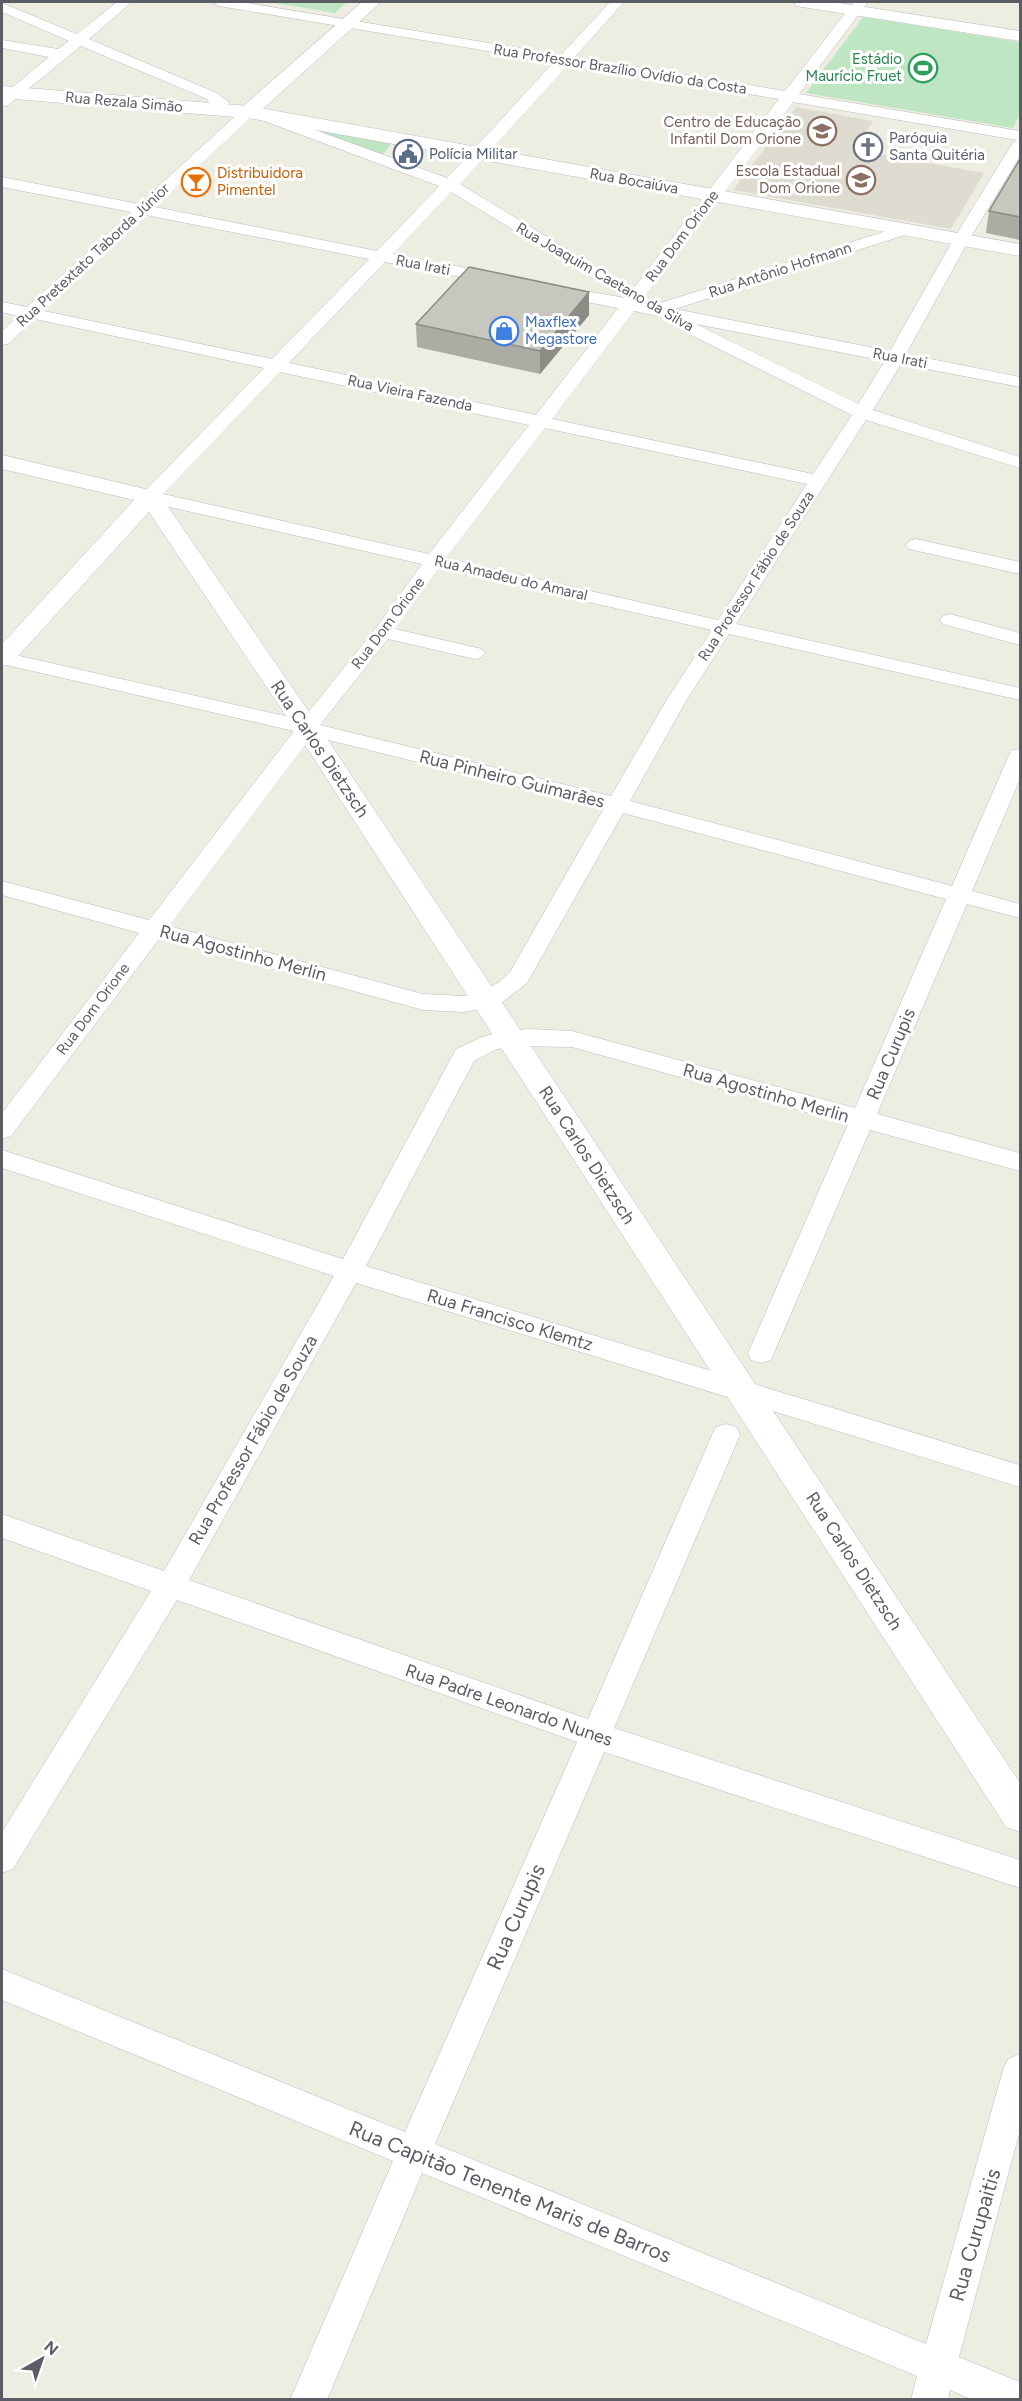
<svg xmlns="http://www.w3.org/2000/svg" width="1022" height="2401" font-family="Figtree,sans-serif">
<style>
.education{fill:#dedcd0}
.green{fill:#bee6c3}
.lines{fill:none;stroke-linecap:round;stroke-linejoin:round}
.minor-casing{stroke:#babbc1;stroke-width:1}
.tertiary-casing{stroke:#babbc1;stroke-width:1}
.secondary-casing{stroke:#bbbdc4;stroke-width:1}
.minor{fill:#fff;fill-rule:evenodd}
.tertiary{fill:#fff;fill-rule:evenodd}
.secondary{fill:#fff;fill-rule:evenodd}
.wall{fill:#acaba4}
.shaded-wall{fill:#8c8b86}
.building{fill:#c8c7bf;stroke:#8c8b86;stroke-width:1.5}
.labels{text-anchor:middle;stroke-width:6;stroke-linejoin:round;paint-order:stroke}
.far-leisure-label{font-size:15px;fill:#27864d;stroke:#fff;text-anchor:end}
.far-street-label{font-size:15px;fill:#5a5d63;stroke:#fff}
.far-education-label{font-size:15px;fill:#785e54;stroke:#fff;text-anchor:end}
.far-worship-label{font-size:15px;fill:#5b616d;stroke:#fff;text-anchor:start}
.far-service-label{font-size:15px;fill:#4e5e75;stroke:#fff;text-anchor:start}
.far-food-label{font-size:15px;fill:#c56008;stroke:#fff;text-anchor:start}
.far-shop-label{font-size:15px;fill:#366cbe;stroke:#fff;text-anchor:start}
.street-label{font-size:18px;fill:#5a5d63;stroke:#fff}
.near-street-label{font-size:21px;fill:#5a5d63;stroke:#fff}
</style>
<rect width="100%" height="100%" fill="#eeede2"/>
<!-- education -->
<path class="education" d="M 796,107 L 873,121 L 854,150 L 984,173 L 951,229 L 733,190 Z"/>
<!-- green -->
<g class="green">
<path d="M 269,2 L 347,2 L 335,13 Z"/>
<path d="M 863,17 L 1020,42 L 1020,115 L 1013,128 L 806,93 Z"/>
<path d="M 309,129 L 391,144 L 381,157 Z"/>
</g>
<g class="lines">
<!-- minor casing -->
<g class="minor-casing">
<g id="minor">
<path d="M 117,2 L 132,2 L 89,39 L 217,93 L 230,103 L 227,106 L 211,107 L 207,99 L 81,46 L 7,106 L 2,107 L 2,96 L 49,57 L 2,48 L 2,40 L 58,49 L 69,41 L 2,12 L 2,3 L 77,34 Z"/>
<path d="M 212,2 L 241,2 L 561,55 L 610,2 L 624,2 L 575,57 L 785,91 L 854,2 L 868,2 L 799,94 L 1020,131 L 1020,156 L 969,240 L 906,354 L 1020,377 L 1020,387 L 901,364 L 873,410 L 1020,457 L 1020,468 L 866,420 L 736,624 L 1020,688 L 1020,700 L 729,634 L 686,701 L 630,801 L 952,886 L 1009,755 L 1012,750 L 1020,749 L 1020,779 L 972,891 L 1020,904 L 1020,918 L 967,904 L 877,1114 L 1020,1153 L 1020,1171 L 870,1130 L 774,1353 L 771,1360 L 761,1363 L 751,1360 L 748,1353 L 848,1124 L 572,1047 L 517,1046 L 497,1049 L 474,1061 L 366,1266 L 1020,1465 L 1020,1487 L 356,1283 L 189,1580 L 588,1719 L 712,1435 L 716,1427 L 726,1424 L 736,1427 L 740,1435 L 614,1728 L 1020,1860 L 1020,1888 L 604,1752 L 435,2144 L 926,2344 L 1003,2070 L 1008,2059 L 1020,2054 L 1020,2130 L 959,2357 L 1020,2382 L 1020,2400 L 973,2400 L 950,2390 L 948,2400 L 911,2400 L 917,2376 L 422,2173 L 327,2400 L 290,2400 L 393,2161 L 2,2000 L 2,1969 L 405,2132 L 577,1742 L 177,1600 L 13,1869 L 2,1873 L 2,1832 L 151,1591 L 2,1538 L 2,1514 L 164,1571 L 334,1276 L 2,1168 L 2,1150 L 343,1259 L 456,1049 L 482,1037 L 503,1031 L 530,1029 L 572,1031 L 855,1108 L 946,899 L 623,813 L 527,983 L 504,1001 L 485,1008 L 464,1012 L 423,1010 L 160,938 L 11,1136 L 2,1139 L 2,1113 L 139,933 L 2,895 L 2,881 L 149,920 L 294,731 L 2,664 L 2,652 L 302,720 L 376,628 L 422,564 L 143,501 L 141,497 L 143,493 L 264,368 L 35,319 L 8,344 L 2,345 L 2,331 L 18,316 L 2,312 L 2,302 L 27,307 L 131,212 L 2,187 L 2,177 L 139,204 L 243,109 L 248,107 L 263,111 L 447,178 L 554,62 L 219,6 ZM 568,65 L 779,99 L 633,289 L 460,184 ZM 793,102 L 1017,140 L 1012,144 L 953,240 L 890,351 L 675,309 L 911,233 L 913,230 L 911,227 L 905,225 L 654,305 L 648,304 L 651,301 L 645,296 ZM 252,116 L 253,117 L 439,186 L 377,251 L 155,207 ZM 451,192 L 626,298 L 556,286 L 550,287 L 548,291 L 550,295 L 618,308 L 536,415 L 289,363 L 385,262 L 496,284 L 502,283 L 504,279 L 502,275 L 393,254 ZM 146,215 L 369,259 L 272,359 L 44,311 ZM 634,311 L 681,321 L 676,325 L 679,329 L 852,415 L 813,474 L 552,419 ZM 696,324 L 885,361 L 858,404 ZM 280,372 L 529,425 L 429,554 L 163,494 ZM 545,428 L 807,484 L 718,620 L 446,558 ZM 439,568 L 712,630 L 666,701 L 611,796 L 320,725 L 388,639 L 475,659 L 482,657 L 485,653 L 482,649 L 395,629 ZM 312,736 L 604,808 L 510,972 L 499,982 L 479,994 L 464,996 L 423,994 L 169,926 Z"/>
<path d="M 916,539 L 1020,562 L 1020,574 L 909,549 L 906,545 L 909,541 Z"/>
<path d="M 950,614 L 1020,633 L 1020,645 L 943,624 L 940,620 L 943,616 Z"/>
</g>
</g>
<!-- tertiary casing -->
<g class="tertiary-casing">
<g id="tertiary">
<path d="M 362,2 L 381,2 L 255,116 L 241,116 L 239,112 L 241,108 Z"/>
<path d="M 794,2 L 833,2 L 1020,31 L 1020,41 L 802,7 L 796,6 Z"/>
<path d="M 2,455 L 158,492 L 320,728 L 1020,1783 L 1020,1832 L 1006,1827 L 294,728 L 149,512 L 11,664 L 2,666 L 2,644 L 134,500 L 2,469 Z"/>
</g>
</g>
<!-- secondary casing -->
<g class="secondary-casing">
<path id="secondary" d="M 2,86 L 248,106 L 1020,244 L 1020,256 L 248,118 L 2,98 Z"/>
</g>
<!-- minor -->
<use href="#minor" class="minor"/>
<!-- tertiary -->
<use href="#tertiary" class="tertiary"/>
<!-- secondary -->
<use href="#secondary" class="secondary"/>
</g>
<!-- wall -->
<g class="wall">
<path d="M 1020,159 L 1020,240 L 986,233 L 989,211 Z"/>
<path d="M 589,315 L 540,374 L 417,347 L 416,324 Z"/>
</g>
<!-- shaded-wall -->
<path class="shaded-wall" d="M 589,292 L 589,315 L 540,374 L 540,351 Z"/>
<!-- building -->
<g class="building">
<path d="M 1020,159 L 1020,217 L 989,211 Z"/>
<path d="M 469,267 L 589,292 L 540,351 L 416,324 Z"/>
</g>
<!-- icons -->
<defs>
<g id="stadium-ring" transform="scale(1.5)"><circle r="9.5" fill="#fff" stroke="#2e9e5b" stroke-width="1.5"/><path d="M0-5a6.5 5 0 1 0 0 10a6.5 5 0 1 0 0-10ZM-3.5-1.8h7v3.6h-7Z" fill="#2e9e5b"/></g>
<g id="school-ring" transform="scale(1.5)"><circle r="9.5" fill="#fff" stroke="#8d6e63" stroke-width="1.5"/><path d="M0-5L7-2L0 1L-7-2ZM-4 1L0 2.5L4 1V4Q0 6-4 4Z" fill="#8d6e63"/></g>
<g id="church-ring" transform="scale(1.5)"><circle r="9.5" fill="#fff" stroke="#6b7280" stroke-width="1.5"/><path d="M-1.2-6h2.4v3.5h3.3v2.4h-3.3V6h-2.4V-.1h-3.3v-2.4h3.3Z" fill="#6b7280"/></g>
<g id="civic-ring" transform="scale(1.5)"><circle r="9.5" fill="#fff" stroke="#5c6f8a" stroke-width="1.5"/><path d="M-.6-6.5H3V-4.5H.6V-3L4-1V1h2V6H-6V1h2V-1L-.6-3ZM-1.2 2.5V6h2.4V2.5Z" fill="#5c6f8a"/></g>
<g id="bar-ring" transform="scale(1.5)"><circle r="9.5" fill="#fff" stroke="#e8710a" stroke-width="1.5"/><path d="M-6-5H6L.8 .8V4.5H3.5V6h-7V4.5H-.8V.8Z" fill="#e8710a"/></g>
<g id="shop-ring" transform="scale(1.5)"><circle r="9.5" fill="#fff" stroke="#3f7fe0" stroke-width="1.5"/><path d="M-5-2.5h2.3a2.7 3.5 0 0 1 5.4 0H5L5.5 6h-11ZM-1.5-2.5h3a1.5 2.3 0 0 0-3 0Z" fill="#3f7fe0"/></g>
</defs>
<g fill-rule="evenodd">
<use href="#stadium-ring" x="923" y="68"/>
<use href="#school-ring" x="822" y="131"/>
<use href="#church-ring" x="868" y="147"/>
<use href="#civic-ring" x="408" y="154"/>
<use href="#school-ring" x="861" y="180"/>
<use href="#bar-ring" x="196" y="182"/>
<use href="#shop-ring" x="504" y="331"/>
</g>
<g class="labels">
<!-- far-leisure labels -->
<g class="far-leisure-label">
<text x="902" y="64">Estádio<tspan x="902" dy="17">Maurício Fruet</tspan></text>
</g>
<!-- far-street labels -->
<g class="far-street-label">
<text transform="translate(620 69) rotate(9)" y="5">Rua Professor Brazílio Ovídio da Costa</text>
<text transform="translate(124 102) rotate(5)" y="5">Rua Rezala Simão</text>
<text transform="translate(634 181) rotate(10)" y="5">Rua Bocaiúva</text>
<text transform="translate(682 236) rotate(-53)" y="5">Rua Dom Orione</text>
<text transform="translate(93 255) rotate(-43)" y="5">Rua Pretextato Taborda Júnior</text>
<text transform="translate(423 265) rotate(11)" y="5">Rua Irati</text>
<text transform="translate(780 270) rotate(-18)" y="5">Rua Antônio Hofmann</text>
<text transform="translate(605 277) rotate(30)" y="5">Rua Joaquim Caetano da Silva</text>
<text transform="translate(900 358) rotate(11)" y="5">Rua Irati</text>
<text transform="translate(410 393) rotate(12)" y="5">Rua Vieira Fazenda</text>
<text transform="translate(756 576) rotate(-57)" y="5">Rua Professor Fábio de Souza</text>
<text transform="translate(511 578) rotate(13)" y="5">Rua Amadeu do Amaral</text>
<text transform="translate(388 623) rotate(-53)" y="5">Rua Dom Orione</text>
<text transform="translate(93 1009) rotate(-53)" y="5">Rua Dom Orione</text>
</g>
<!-- far-education labels -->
<g class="far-education-label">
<text x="801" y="127">Centro de Educação<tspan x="801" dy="17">Infantil Dom Orione</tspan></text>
<text x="840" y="176">Escola Estadual<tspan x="840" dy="17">Dom Orione</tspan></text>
</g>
<!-- far-worship labels -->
<g class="far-worship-label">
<text x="889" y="143">Paróquia<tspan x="889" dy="17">Santa Quitéria</tspan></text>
</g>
<!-- far-service labels -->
<g class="far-service-label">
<text x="429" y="159">Polícia Militar</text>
</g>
<!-- far-food labels -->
<g class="far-food-label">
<text x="217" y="178">Distribuidora<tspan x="217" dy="17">Pimentel</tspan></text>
</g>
<!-- far-shop labels -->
<g class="far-shop-label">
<text x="525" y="327">Maxflex<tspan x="525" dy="17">Megastore</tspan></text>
</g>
<!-- street labels -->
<g class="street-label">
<text transform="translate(320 749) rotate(56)" y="6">Rua Carlos Dietzsch</text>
<text transform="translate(512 779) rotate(14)" y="6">Rua Pinheiro Guimarães</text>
<text transform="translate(243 953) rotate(15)" y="6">Rua Agostinho Merlin</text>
<text transform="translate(891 1054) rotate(-67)" y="6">Rua Curupis</text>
<text transform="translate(766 1093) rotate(16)" y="6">Rua Agostinho Merlin</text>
<text transform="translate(587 1155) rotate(57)" y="6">Rua Carlos Dietzsch</text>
<text transform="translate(510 1320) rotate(17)" y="6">Rua Francisco Klemtz</text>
<text transform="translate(253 1440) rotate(-60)" y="6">Rua Professor Fábio de Souza</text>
<text transform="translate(854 1561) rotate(57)" y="6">Rua Carlos Dietzsch</text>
<text transform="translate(509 1705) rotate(19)" y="6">Rua Padre Leonardo Nunes</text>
</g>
<!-- near-street labels -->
<g class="near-street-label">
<text transform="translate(516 1917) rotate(-66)" y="7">Rua Curupis</text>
<text transform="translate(510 2192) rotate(22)" y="7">Rua Capitão Tenente Maris de Barros</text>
<text transform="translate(975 2235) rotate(-74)" y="7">Rua Curupaitis</text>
</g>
</g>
<!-- border -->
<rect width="1022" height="2401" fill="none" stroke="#5a5d63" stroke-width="6"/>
<!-- north arrow -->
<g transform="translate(42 2359) rotate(40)" stroke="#ffffff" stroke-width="4.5" paint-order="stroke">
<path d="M0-4.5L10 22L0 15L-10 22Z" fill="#5a5d63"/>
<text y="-9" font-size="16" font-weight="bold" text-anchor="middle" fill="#5a5d63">N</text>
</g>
</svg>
